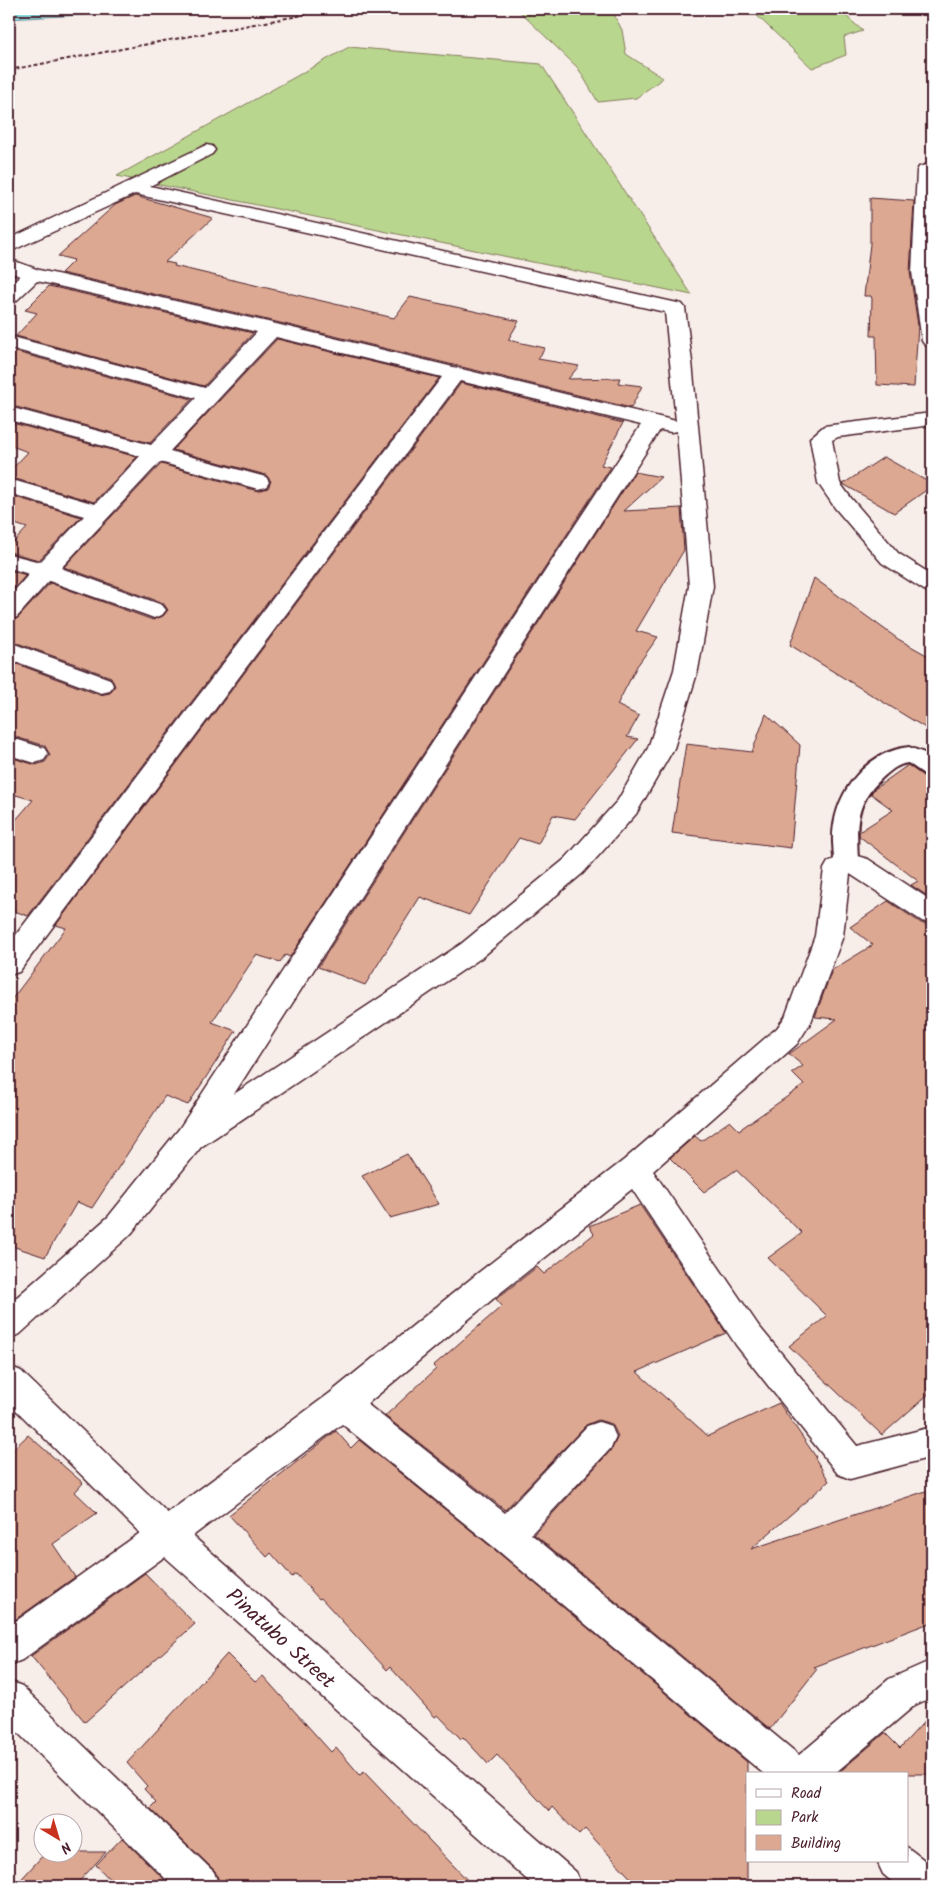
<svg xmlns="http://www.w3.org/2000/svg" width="941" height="1895" font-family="Kalam,sans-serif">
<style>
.green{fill:#b9d68e;stroke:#827a5c}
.water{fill:#8bdce4;stroke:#71909a}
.building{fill:#dda892;stroke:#4a1f2b}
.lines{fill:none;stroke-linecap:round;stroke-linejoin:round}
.service-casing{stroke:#4a1f2b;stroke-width:4}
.minor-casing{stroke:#4a1f2b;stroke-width:3}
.tertiary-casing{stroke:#4a1f2b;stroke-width:3}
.path{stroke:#4a1f2b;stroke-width:2;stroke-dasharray:4 2.5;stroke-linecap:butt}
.service{fill:#fff;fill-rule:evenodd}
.minor{fill:#fff;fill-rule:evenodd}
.tertiary{fill:#fff;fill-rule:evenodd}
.labels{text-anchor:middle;stroke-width:5;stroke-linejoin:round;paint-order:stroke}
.near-street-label{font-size:21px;fill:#4a1f2b;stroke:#fff}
</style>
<rect width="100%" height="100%" fill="#f8eee9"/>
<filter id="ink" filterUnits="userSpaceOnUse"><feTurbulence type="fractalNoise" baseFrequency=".02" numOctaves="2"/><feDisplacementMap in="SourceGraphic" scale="10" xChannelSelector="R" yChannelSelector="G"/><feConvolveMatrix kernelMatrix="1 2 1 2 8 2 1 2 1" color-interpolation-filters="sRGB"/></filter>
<g filter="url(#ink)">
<!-- green -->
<g class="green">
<path d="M 517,9 L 611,9 L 622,30 L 626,54 L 663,78 L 636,98 L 598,102 L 578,68 Z"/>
<path d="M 750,9 L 838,9 L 863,31 L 844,37 L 846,55 L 812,68 Z"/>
<path d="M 349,47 L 541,64 L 692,295 L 117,176 Z"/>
</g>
<!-- water -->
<path class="water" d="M 9,9 L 187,9 L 9,19 Z"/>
<!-- building -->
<g class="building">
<path d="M 135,196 L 213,218 L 165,262 L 175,264 L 174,266 L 394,318 L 410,297 L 519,321 L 508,340 L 545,348 L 538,359 L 579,366 L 568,379 L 620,378 L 618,383 L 642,386 L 631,408 L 272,321 L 61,273 L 74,260 L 58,256 L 115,205 Z"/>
<path d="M 870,198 L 914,201 L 910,272 L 918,326 L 914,387 L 877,385 L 876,336 L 871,336 L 872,299 L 871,296 L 864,296 L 870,244 Z"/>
<path d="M 49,286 L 253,333 L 204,386 L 16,336 L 37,313 L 25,310 Z"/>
<path d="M 277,339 L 439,378 L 28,916 L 9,909 L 9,828 L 33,800 L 9,793 L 9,757 L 36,765 L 45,762 L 50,755 L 45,746 L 9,735 L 9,661 L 100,695 L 110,693 L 115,686 L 111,677 L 9,640 L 9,622 L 18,618 L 50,583 L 153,620 L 163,616 L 168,610 L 163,603 L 64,567 L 161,464 L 258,491 L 268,488 L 271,481 L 266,475 L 173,450 Z"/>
<path d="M 16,352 L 192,399 L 150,443 L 9,405 L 9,360 Z"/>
<path d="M 461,383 L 623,423 L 601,465 L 611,467 L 290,957 L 285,955 L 280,962 L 256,955 L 212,1022 L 236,1031 L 188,1105 L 165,1096 L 92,1208 L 77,1202 L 45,1257 L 9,1245 L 9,1003 L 66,928 L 56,925 Z"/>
<path d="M 9,422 L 137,457 L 94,502 L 9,477 L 9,472 L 28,452 L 9,445 Z"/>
<path d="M 884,457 L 932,484 L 932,486 L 894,513 L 843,484 Z"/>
<path d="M 635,472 L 661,477 L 624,511 L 681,508 L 684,550 L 636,631 L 658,637 L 637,666 L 617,705 L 639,716 L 627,737 L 638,739 L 575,819 L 553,815 L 538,844 L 519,838 L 469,915 L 420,897 L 365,985 L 318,967 Z"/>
<path d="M 9,495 L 81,517 L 39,560 L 9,552 L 9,547 L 27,528 L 9,522 Z"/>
<path d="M 9,570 L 26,575 L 9,594 Z"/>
<path d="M 814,578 L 898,639 L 932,658 L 932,732 L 790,645 Z"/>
<path d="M 766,714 L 800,745 L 791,848 L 672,833 L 686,744 L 752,752 Z"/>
<path d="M 908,765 L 923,776 L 932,778 L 932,899 L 911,885 L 918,881 L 859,836 L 859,832 L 893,810 L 871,794 L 873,790 Z"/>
<path d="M 888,901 L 921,923 L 932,926 L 932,1391 L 882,1435 L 789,1346 L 827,1316 L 768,1258 L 802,1233 L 736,1170 L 704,1192 L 670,1158 L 695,1136 L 701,1141 L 730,1121 L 739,1130 L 804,1085 L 792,1073 L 803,1066 L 789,1054 L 837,1019 L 815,1017 L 832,970 L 873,945 L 850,927 Z"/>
<path d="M 407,1154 L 439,1204 L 390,1218 L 362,1176 Z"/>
<path d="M 640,1205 L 726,1333 L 637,1372 L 708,1436 L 779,1403 L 816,1457 L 815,1458 L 829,1481 L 751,1549 L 932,1489 L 932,1622 L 814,1667 L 817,1669 L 770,1729 L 534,1534 L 612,1449 L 618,1436 L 612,1424 L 598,1420 L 586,1425 L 505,1510 L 385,1416 L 436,1369 L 433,1366 L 502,1306 L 496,1299 L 537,1267 L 544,1274 L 594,1234 L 589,1226 Z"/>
<path d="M 336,1431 L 351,1448 L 359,1440 L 494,1549 L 747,1762 L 747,1886 L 638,1886 L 585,1829 L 579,1835 L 552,1807 L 549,1811 L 497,1755 L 488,1764 L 463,1737 L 461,1739 L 438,1715 L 435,1717 L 390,1667 L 387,1670 L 321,1598 L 319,1599 L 296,1574 L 292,1577 L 271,1553 L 267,1557 L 229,1515 Z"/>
<path d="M 28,1435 L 83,1483 L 75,1492 L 97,1513 L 53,1544 L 75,1577 L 9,1624 L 9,1453 Z"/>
<path d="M 145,1573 L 195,1624 L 85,1722 L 31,1656 Z"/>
<path d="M 227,1654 L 255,1682 L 263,1676 L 331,1752 L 336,1747 L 360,1775 L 364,1772 L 473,1886 L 221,1886 L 215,1871 L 150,1808 L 156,1802 L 144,1789 L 147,1786 L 127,1763 Z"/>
<path d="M 932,1713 L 932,1774 L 837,1774 L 885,1733 L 900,1748 Z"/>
<path d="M 122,1838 L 171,1886 L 116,1886 L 96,1865 Z"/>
<path d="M 46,1852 L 106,1852 L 75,1886 L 15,1886 Z"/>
</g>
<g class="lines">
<!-- service casing -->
<g class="service-casing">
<path id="service" d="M 909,747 L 932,756 L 932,776 L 924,774 L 908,763 C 897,764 889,772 881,779 C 853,806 857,827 858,863 L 855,869 L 846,872 L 837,869 C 833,861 834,853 833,843 C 831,798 863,752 909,747 Z"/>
</g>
<!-- minor casing -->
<g class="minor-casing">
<g id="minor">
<path d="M 206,145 L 212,146 L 215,150 L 212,154 L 150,186 L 682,304 L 685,308 L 692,362 L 713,586 L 698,670 L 674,748 L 636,814 L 583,873 L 481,958 L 201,1147 L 130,1235 L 20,1334 L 9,1338 L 9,1304 L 108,1217 L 179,1129 L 641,425 L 460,381 L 19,972 L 9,975 L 9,944 L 442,377 L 276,337 L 170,451 L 266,477 L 269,482 L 266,487 L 258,489 L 160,462 L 61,568 L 162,605 L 166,610 L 162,615 L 154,618 L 146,615 L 49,581 L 17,617 L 9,620 L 9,597 L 29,574 L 9,568 L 9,554 L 40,562 L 84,516 L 9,493 L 9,479 L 95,504 L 140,456 L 9,420 L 9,407 L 151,445 L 196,398 L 9,348 L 9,336 L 205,388 L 257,332 L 37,281 L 16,301 L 9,303 L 9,286 L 20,276 L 9,272 L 9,259 L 39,270 L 272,323 L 676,421 L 665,312 L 135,194 L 9,252 L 9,239 ZM 660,430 L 671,432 L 677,431 L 689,586 L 674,670 L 648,748 L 618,800 L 565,859 L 461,944 L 234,1094 Z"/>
<path d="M 932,163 L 932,347 L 925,345 L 922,341 L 912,272 L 917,171 L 919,167 Z"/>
<path d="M 932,413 L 932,425 L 838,437 L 832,440 L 840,483 L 851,498 L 898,553 L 932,575 L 932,593 L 924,590 L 882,563 L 835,508 L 818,483 L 810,438 L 824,426 L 832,425 Z"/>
<path d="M 9,642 L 110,679 L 113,685 L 110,691 L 101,693 L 9,659 Z"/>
<path d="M 9,737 L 44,748 L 48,754 L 44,760 L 35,763 L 9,755 Z"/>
<path d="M 846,853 L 868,859 L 932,901 L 932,924 L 922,921 L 850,874 L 843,936 L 811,1022 L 797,1044 L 653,1171 L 758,1325 L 857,1446 L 932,1427 L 932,1457 L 850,1479 L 838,1474 L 736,1345 L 632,1189 L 500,1293 L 367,1404 L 505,1513 L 587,1426 L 599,1422 L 611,1426 L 616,1437 L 611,1448 L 531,1534 L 799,1755 L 889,1679 L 932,1660 L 932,1697 L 915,1705 L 834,1774 L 764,1774 L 495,1548 L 342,1424 L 178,1547 L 22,1660 L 9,1665 L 9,1626 L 154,1523 L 330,1393 L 478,1273 L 624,1160 L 777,1028 L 785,1017 L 815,936 L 824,869 L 828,862 Z"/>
<path d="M 9,1681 L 22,1686 L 214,1872 L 219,1886 L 173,1886 L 9,1724 Z"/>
<path d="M 907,1847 L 932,1866 L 932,1886 L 897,1886 L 883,1874 L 877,1861 L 907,1861 Z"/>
</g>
</g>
<!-- tertiary casing -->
<g class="tertiary-casing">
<path id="tertiary" d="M 9,1366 L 21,1371 L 178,1523 L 576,1872 L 581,1886 L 534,1886 L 154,1547 L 9,1403 Z"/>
</g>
<!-- path -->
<path class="path" d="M 9,70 L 335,9"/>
<!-- service -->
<use href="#service" class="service"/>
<!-- minor -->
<use href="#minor" class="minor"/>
<!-- tertiary -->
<use href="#tertiary" class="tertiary"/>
</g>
</g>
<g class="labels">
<!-- near-street labels -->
<g class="near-street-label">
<text transform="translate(281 1638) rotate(42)" y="7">Pinatubo Street</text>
</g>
</g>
<!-- margin -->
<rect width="941" height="1895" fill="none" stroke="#fff" stroke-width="30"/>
<rect x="15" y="15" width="911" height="1865" fill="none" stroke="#4a1f2b" stroke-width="2" filter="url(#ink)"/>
<!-- legend -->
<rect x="746" y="1772" width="162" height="90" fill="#ffffff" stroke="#b7a5aa"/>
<rect x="756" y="1789" width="25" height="8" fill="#ffffff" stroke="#b7a5aa"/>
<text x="791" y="1798" font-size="15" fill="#4a1f2b">Road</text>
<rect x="756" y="1810" width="25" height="15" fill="#b9d68e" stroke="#b7a5aa"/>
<text x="791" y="1822" font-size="15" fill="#4a1f2b">Park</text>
<rect x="756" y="1835" width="25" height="15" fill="#dda892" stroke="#b7a5aa"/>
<text x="791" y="1848" font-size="15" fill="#4a1f2b">Building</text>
<!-- north arrow -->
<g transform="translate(58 1838) rotate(142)"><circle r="24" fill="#ffffff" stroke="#b7a5aa"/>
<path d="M0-4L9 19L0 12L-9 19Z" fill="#c8321e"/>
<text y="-8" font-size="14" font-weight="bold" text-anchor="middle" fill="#4a1f2b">N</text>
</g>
</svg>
